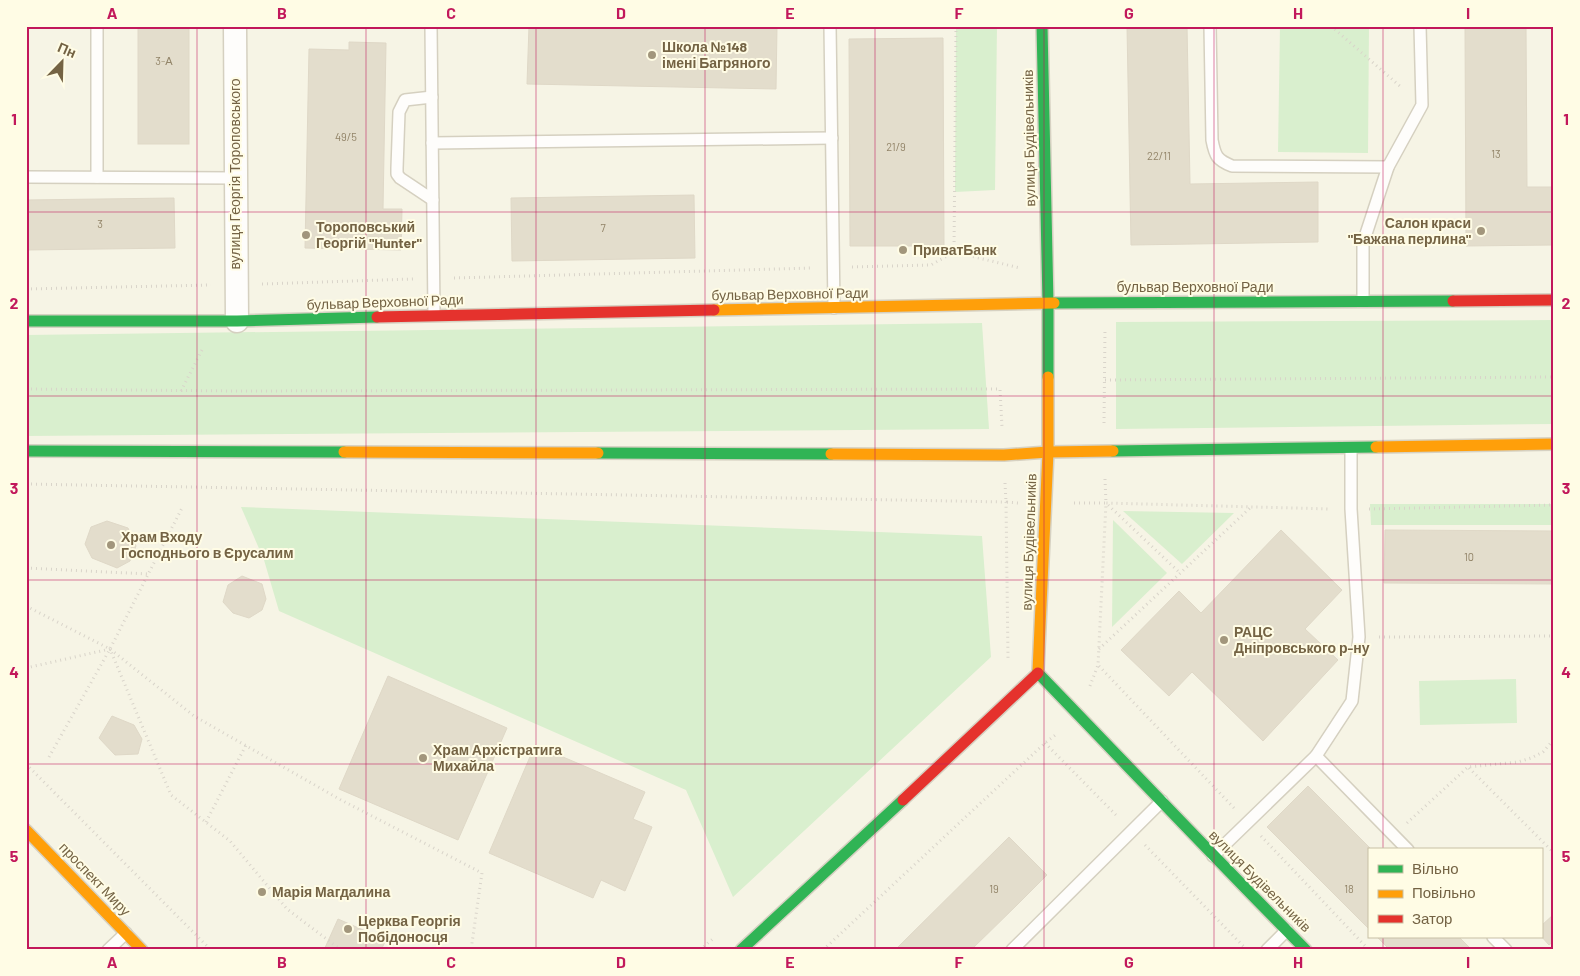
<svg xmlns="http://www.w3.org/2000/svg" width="1580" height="976" font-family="Barlow,sans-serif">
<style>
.green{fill:#d9efce}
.building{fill:#e3ddcc;stroke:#dfd8c7}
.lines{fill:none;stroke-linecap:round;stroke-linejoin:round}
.lane-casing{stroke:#d5d0c0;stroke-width:14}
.street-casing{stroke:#d5d0c0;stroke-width:25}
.fast-casing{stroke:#d6d1c2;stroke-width:14}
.slow-casing{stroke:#d6d1c2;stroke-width:14}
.jam-casing{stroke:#d6d1c2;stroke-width:14}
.path{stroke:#d9d4ca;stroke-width:3;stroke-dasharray:1 4;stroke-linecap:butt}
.lane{stroke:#fefdfb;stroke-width:11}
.street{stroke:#fefdfb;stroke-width:22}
.fast{stroke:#30b455;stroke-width:11}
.slow{stroke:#ff9f0a;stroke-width:11}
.jam{stroke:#e5322d;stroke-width:11}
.grid{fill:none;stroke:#c2185b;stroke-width:1;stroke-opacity:0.55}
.poi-dot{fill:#a2967c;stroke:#fffce5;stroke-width:2}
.labels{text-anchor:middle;stroke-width:4;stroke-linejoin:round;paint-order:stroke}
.number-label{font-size:11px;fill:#928468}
.poi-label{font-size:14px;font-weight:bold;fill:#746344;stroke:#fffce5;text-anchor:start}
.street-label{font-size:14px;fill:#746344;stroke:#fffce5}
.neatline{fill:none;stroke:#c2185b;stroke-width:2}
.grid-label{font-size:16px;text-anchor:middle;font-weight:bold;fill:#c2185b}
</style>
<rect width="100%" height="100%" fill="#f6f4e5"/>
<!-- green -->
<g class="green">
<path d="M 956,26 L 997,26 L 995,190 L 955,192 Z"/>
<path d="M 1280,26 L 1369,26 L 1368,153 L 1278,152 Z"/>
<path d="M 1554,320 L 1554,424 L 1116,429 L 1116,322 Z"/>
<path d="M 982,323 L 989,429 L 26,436 L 26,335 Z"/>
<path d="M 1370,504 L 1554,504 L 1554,525 L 1371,525 Z"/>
<path d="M 241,507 L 982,536 L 991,657 L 733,897 L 686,790 L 279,611 L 264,560 Z"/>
<path d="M 1123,511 L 1234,513 L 1182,564 Z"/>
<path d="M 1113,520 L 1167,573 L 1112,627 Z"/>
<path d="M 1516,679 L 1517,723 L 1420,725 L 1419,681 Z"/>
</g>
<!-- building -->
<g class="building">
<rect x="138" y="26" width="51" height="118"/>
<path d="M 529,26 L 777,26 L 776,89 L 527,84 Z"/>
<path d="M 1127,26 L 1187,26 L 1190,184 L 1318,182 L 1318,242 L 1131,245 Z"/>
<path d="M 1465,26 L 1526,26 L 1527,187 L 1554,187 L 1554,245 L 1466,246 Z"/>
<path d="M 943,38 L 944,246 L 850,246 L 849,39 Z"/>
<path d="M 349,42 L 386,43 L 383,209 L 402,209 L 401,250 L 305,248 L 309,49 L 349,50 Z"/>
<path d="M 694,195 L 695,258 L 512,261 L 511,198 Z"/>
<path d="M 174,198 L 175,248 L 26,250 L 26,200 Z"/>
<path d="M 107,521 L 128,528 L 136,546 L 130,561 L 117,568 L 92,558 L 85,544 L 91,527 Z"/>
<path d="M 1281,530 L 1342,590 L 1305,629 L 1338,660 L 1263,741 L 1192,672 L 1169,696 L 1121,650 L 1179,591 L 1201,613 Z"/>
<path d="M 1385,530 L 1554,531 L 1554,584 L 1384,583 Z"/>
<path d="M 242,576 L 262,584 L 266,599 L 262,610 L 249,618 L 233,613 L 223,602 L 228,585 Z"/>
<path d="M 388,676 L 507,728 L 458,840 L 339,789 Z"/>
<path d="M 112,716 L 134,725 L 142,739 L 138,754 L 115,755 L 99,738 Z"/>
<path d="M 535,745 L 645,792 L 633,819 L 652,827 L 625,891 L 601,880 L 593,898 L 489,853 Z"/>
<path d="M 1308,786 L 1372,850 L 1369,850 L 1369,929 L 1267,827 Z"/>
<path d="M 1009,837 L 1047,875 L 1018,904 L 971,950 L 895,950 Z"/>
<path d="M 1554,914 L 1554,941 L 1549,945 L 1541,936 L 1541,926 Z"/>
<path d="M 338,919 L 386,940 L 381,950 L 324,950 Z"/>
<path d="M 1377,937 L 1459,937 L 1472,950 L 1390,950 Z"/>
</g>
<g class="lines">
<!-- lane casing -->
<g class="lane-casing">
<g id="lane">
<path d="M 97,26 L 97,177"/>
<path d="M 431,26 L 434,315"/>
<path d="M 830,26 L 834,308"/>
<path d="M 1210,26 L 1212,140 C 1215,156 1217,160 1232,166 L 1388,167"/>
<path d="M 432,97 L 405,100 L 399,112 L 397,168 L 397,174 L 400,178 L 433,200"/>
<path d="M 432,143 L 832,138"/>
<path d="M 26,177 L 236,178"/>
<path d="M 1363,300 L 1363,243 L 1388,167 L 1422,105 L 1420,26"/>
<path d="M 1351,448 L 1351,509 L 1359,637 L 1352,701 L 1316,756 L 1408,850"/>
<path d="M 1213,856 L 1316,756"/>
<path d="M 1493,937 L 1506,950"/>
<path d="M 108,950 L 126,933"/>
<path d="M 1012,950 L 1162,801"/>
<path d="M 1267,950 L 1287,930"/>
</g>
</g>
<!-- street casing -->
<g class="street-casing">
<path id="street" d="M 235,26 L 237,321"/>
</g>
<!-- fast casing -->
<g class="fast-casing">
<g id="fast">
<path d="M 1042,26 L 1048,303 L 1048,377"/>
<path d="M 1054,303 L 1453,301"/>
<path d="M 26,321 L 237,321 L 377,317"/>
<path d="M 26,451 L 344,452"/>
<path d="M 1113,451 L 1376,447"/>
<path d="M 598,453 L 831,454"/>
<path d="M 1038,671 L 1038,673 C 1127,765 1216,859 1306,950"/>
<path d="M 741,950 L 903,800"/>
</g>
</g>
<!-- slow casing -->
<g class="slow-casing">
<g id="slow">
<path d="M 714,310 L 1054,303"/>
<path d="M 1376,447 L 1554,444"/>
<path d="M 344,452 L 598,453"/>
<path d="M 831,454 L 1004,455 L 1048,452 L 1113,451"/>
<path d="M 1038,671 L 1048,452 L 1048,377"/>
<path d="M 26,830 L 142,950"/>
</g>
</g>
<!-- jam casing -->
<g class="jam-casing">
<g id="jam">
<path d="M 1453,301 L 1554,300"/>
<path d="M 377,317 L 714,310"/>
<path d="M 903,800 L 1038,673"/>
</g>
</g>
<!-- path -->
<g class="path">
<path d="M 1331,26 L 1401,87"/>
<path d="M 954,252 L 956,26"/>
<path d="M 852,267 L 931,265 L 954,252 L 1020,268"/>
<path d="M 454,278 L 813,268"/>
<path d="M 262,284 L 413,279"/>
<path d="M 26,289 L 211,285"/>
<path d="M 1105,380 L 1554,377"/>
<path d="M 26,389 L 236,391 L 1000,389 L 1002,427"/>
<path d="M 181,391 L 202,350"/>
<path d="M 1104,423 L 1105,329"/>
<path d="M 1105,479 L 1106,503"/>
<path d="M 1005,483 L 1006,502 L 1018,503"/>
<path d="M 26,484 L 1006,502 L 1008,658"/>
<path d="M 1074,503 L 1106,503 L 1180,573"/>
<path d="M 1369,509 L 1554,505"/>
<path d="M 26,568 L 149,574"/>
<path d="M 26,606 L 110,649 L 194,716 L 341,800 L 482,873 L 471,950"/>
<path d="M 1379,637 L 1554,636"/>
<path d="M 1099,649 L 1250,508"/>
<path d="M 26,668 L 110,649 L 171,795 L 230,841 L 287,909 L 341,950"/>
<path d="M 1090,686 L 1098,665"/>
<path d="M 1045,743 L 1118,817"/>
<path d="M 49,757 L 110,649 L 183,506"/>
<path d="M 26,764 L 211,950"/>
<path d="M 1469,768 L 1554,853"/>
<path d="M 1234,808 L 1098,665 L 1106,503 L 1331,509"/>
<path d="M 206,822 L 246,745"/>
<path d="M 1407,823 L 1468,767 L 1518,762 L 1531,758 L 1543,752 L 1554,739"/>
<path d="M 1261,836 L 1369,950"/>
<path d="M 1145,845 L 1247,950"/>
<path d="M 700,950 L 715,937"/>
<path d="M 823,950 L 1045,743 L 1058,733"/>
</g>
<!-- lane -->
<use href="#lane" class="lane"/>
<!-- street -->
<use href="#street" class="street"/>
<!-- fast -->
<use href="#fast" class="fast"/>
<!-- slow -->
<use href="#slow" class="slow"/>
<!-- jam -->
<use href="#jam" class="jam"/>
</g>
<!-- grid -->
<path class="grid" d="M 197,26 L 197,950M 366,26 L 366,950M 536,26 L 536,950M 705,26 L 705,950M 875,26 L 875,950M 1044,26 L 1044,950M 1214,26 L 1214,950M 1383,26 L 1383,850M 26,212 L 1554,212M 26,396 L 1554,396M 26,580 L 1554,580M 26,764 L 1554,764M 1383,937 L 1383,950"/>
<!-- markers -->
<g class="poi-dot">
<circle cx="652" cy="55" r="5"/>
<circle cx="1481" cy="231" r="5"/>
<circle cx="306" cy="235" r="5"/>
<circle cx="903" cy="250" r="5"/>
<circle cx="111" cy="545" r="5"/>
<circle cx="1224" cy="640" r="5"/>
<circle cx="423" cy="758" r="5"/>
<circle cx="262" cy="892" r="5"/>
<circle cx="348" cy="929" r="5"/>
</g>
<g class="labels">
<!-- number labels -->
<g class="number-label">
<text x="164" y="65">3-А</text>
<text x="346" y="141">49/5</text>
<text x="896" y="151">21/9</text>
<text x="1496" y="158">13</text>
<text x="1159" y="160">22/11</text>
<text x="100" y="228">3</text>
<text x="603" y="232">7</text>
<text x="1469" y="561">10</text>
<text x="994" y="893">19</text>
<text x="1349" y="893">18</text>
</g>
<!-- poi labels -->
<g class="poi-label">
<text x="662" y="52">Школа №148<tspan x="662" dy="16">імені Багряного</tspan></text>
<text x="1471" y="228" text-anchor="end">Салон краси<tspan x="1471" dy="16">"Бажана перлина"</tspan></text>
<text x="316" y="232">Тороповський<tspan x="316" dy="16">Георгій "Hunter"</tspan></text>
<text x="913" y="255">ПриватБанк</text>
<text x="121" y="542">Храм Входу<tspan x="121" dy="16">Господнього в Єрусалим</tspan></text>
<text x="1234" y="637">РАЦС<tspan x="1234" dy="16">Дніпровського р-ну</tspan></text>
<text x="433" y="755">Храм Архістратига<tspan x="433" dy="16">Михайла</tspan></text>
<text x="272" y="897">Марія Магдалина</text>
<text x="358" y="926">Церква Георгія<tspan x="358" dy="16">Побідоносця</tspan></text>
</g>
<!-- street labels -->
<g class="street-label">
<text transform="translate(1029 138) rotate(-91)" y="5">вулиця Будівельників</text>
<text transform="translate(235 174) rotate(-90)" y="5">вулиця Георгія Тороповського</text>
<text x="1195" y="292">бульвар Верховної Ради</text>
<text transform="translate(790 294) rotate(-1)" y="5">бульвар Верховної Ради</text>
<text transform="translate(385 302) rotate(-2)" y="5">бульвар Верховної Ради</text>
<text transform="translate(1029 542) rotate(-88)" y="5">вулиця Будівельників</text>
<text transform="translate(95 879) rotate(46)" y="5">проспект Миру</text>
<text transform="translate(1260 881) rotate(45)" y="5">вулиця Будівельників</text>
</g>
</g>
<!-- border -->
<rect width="1580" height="976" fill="none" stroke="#fffce5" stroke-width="55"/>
<!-- legend -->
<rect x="1368" y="848" width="175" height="90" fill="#fffce5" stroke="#c7bfa5"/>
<rect x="1378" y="865" width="25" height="8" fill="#30b455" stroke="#c7bfa5"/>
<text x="1412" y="874" font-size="15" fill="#746344">Вільно</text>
<rect x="1378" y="890" width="25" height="8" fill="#ff9f0a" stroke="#c7bfa5"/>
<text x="1412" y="898" font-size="15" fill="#746344">Повільно</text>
<rect x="1378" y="915" width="25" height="8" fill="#e5322d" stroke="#c7bfa5"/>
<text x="1412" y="924" font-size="15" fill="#746344">Затор</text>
<!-- north arrow -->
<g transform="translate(62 62) rotate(23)" stroke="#fffce5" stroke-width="4" paint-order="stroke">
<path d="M0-4L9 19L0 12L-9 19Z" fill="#746344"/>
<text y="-8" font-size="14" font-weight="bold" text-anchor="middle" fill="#746344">Пн</text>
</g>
<rect x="28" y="28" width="1524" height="920" class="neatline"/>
<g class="grid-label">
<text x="112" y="19">A</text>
<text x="282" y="19">B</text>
<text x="451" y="19">C</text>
<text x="621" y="19">D</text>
<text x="790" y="19">E</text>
<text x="959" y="19">F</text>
<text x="1129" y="19">G</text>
<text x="1298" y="19">H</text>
<text x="1468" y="19">I</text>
<text x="14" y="125">1</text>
<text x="1566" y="125">1</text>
<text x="14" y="309">2</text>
<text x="1566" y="309">2</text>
<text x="14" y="494">3</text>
<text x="1566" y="494">3</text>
<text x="14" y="678">4</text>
<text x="1566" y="678">4</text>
<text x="14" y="862">5</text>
<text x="1566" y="862">5</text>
<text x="112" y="968">A</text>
<text x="282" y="968">B</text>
<text x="451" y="968">C</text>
<text x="621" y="968">D</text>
<text x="790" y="968">E</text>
<text x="959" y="968">F</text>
<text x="1129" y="968">G</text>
<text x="1298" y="968">H</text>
<text x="1468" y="968">I</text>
</g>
</svg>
